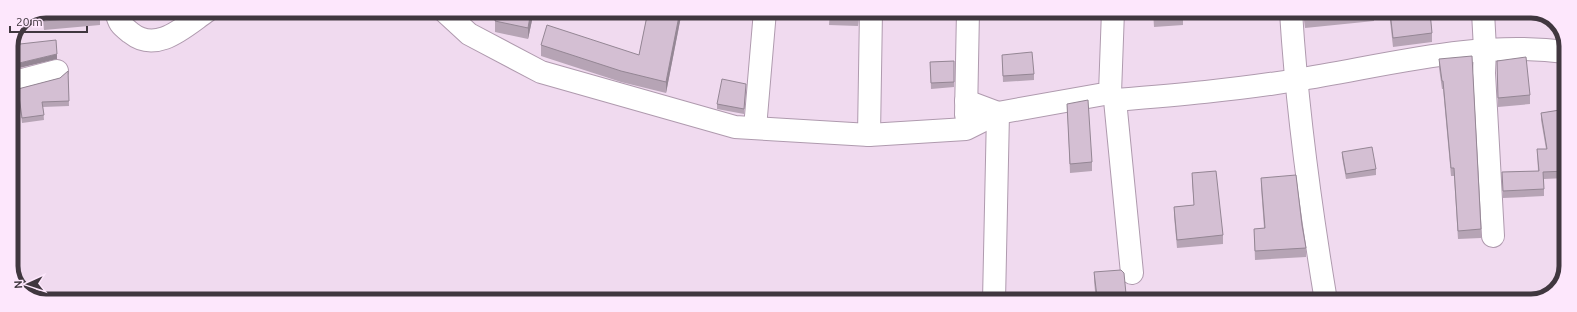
<svg xmlns="http://www.w3.org/2000/svg" width="1577" height="312" font-family="Ubuntu,sans-serif">
<style>
.lines{fill:none;stroke-linecap:round;stroke-linejoin:round}
.minor-casing{stroke:#af9aae;stroke-width:24}
.minor{stroke:#fff;stroke-width:22}
.wall{fill:#b6a4b5}
.shaded-wall{fill:#948694}
.building{fill:#d4bfd3;stroke:#948694}
.rim{fill:none;stroke:#40373f;stroke-width:5}
</style>
<rect width="100%" height="100%" fill="#f0daef"/>
<g class="lines">
<!-- minor casing -->
<g class="minor-casing">
<g id="minor">
<path d="M 116,11 C 119,24 121,25 131,33 C 157,54 185,26 207,11"/>
<path d="M 444,11 L 469,34 L 541,72 L 735,127 L 869,135 L 966,129 L 998,113 L 1110,93 L 1113,11"/>
<path d="M 1291,12 C 1297,109 1310,205 1326,301"/>
<path d="M 1483,12 L 1485,49 L 1484,73 L 1493,236"/>
<path d="M 11,83 L 57,71"/>
<path d="M 1110,93 L 1115,100 C 1176,95 1236,90 1296,80 C 1385,66 1475,40 1566,52"/>
<path d="M 1115,100 L 1132,273"/>
<path d="M 966,101 L 998,113 L 994,301"/>
<path d="M 966,115 L 968,11"/>
<path d="M 755,128 L 765,11"/>
<path d="M 869,135 L 871,11"/>
</g>
</g>
<!-- minor -->
<use href="#minor" class="minor"/>
</g>
<!-- wall -->
<g class="wall">
<path d="M 46,11 L 100,16 L 100,25 L 44,30 L 42,12 Z"/>
<path d="M 534,11 L 528,39 L 495,32 L 495,21 Z"/>
<path d="M 648,11 L 682,11 L 666,93 L 621,82 L 541,56 L 541,45 L 639,55 Z"/>
<path d="M 830,11 L 859,11 L 858,26 L 829,25 Z"/>
<path d="M 1153,11 L 1183,11 L 1183,25 L 1154,27 Z"/>
<path d="M 1303,12 L 1374,12 L 1374,21 L 1305,28 Z"/>
<path d="M 1389,12 L 1430,12 L 1432,33 L 1432,42 L 1393,47 Z"/>
<path d="M 1002,55 L 1034,74 L 1034,80 L 1003,82 Z"/>
<path d="M 1439,59 L 1481,229 L 1481,238 L 1458,239 L 1454,176 L 1451,176 L 1443,89 L 1442,89 L 1439,68 Z"/>
<path d="M 954,61 L 954,87 L 931,89 L 930,62 Z"/>
<path d="M 1497,61 L 1530,95 L 1530,104 L 1498,107 Z"/>
<path d="M 68,71 L 69,106 L 43,107 L 44,120 L 22,123 L 18,94 L 18,89 L 60,78 Z"/>
<path d="M 746,89 L 744,114 L 717,109 L 717,104 Z"/>
<path d="M 1067,104 L 1092,162 L 1092,171 L 1070,173 Z"/>
<path d="M 1566,109 L 1566,178 L 1544,179 L 1544,196 L 1503,198 L 1502,172 L 1538,171 L 1537,149 L 1546,149 L 1541,120 L 1541,113 Z"/>
<path d="M 1342,152 L 1376,169 L 1376,175 L 1346,179 L 1342,157 Z"/>
<path d="M 1192,173 L 1223,235 L 1223,244 L 1177,248 L 1174,216 L 1174,207 L 1194,205 L 1192,182 Z"/>
<path d="M 1261,178 L 1302,225 L 1306,248 L 1306,257 L 1255,260 L 1254,229 L 1264,228 L 1261,187 Z"/>
<path d="M 1094,272 L 1126,294 L 1126,301 L 1096,301 L 1094,281 Z"/>
</g>
<!-- shaded-wall -->
<g class="shaded-wall">
<path d="M 531,11 L 534,11 L 528,39 L 528,28 Z"/>
<path d="M 680,11 L 682,11 L 666,93 L 666,82 Z"/>
<path d="M 859,11 L 858,26 L 858,17 Z"/>
<path d="M 57,54 L 57,59 L 11,70 L 11,65 Z"/>
</g>
<!-- building -->
<g class="building">
<path d="M 46,11 L 99,11 L 100,16 L 44,21 L 43,12 Z"/>
<path d="M 497,11 L 531,11 L 528,28 L 495,21 Z"/>
<path d="M 648,11 L 680,11 L 666,82 L 621,71 L 541,45 L 547,25 L 639,55 Z"/>
<path d="M 830,11 L 859,11 L 858,17 L 829,15 Z"/>
<path d="M 1154,11 L 1183,11 L 1183,16 L 1154,18 Z"/>
<path d="M 1304,12 L 1374,12 L 1305,19 Z"/>
<path d="M 1390,12 L 1430,12 L 1432,33 L 1393,38 Z"/>
<path d="M 56,40 L 57,54 L 11,65 L 11,45 Z"/>
<path d="M 1032,52 L 1034,74 L 1003,76 L 1002,55 Z"/>
<path d="M 1472,56 L 1481,229 L 1458,231 L 1454,168 L 1451,168 L 1443,81 L 1442,81 L 1439,59 Z"/>
<path d="M 1526,57 L 1530,95 L 1498,98 L 1497,61 Z"/>
<path d="M 954,61 L 954,82 L 931,83 L 930,62 Z"/>
<path d="M 68,71 L 69,101 L 42,102 L 44,115 L 22,118 L 18,89 L 60,78 Z"/>
<path d="M 722,79 L 746,84 L 744,109 L 717,104 Z"/>
<path d="M 1088,100 L 1092,162 L 1070,164 L 1067,104 Z"/>
<path d="M 1566,109 L 1566,171 L 1543,172 L 1544,189 L 1503,191 L 1502,172 L 1539,171 L 1537,149 L 1547,149 L 1541,113 Z"/>
<path d="M 1372,147 L 1376,169 L 1346,174 L 1342,152 Z"/>
<path d="M 1216,171 L 1223,235 L 1177,240 L 1174,207 L 1194,205 L 1192,173 Z"/>
<path d="M 1296,175 L 1302,225 L 1306,248 L 1255,251 L 1254,229 L 1265,228 L 1261,178 Z"/>
<path d="M 1121,270 L 1124,273 L 1126,294 L 1097,297 L 1094,272 Z"/>
</g>
<!-- crop -->
<path d="M0 0H1577V312H0ZM46 18H1531A28 28 0 0 1 1559 46V266A28 28 0 0 1 1531 294H46A28 28 0 0 1 18 266V46A28 28 0 0 1 46 18Z" fill="#fde7fc" fill-rule="evenodd"/>
<path class="rim" d="M46 18H1531A28 28 0 0 1 1559 46V266A28 28 0 0 1 1531 294H46A28 28 0 0 1 18 266V46A28 28 0 0 1 46 18Z"/>
<!-- north arrow -->
<g transform="translate(28 284) rotate(267)" stroke="#fde7fc" stroke-width="3" paint-order="stroke">
<path d="M0-3L7 15L0 10L-7 15Z" fill="#40373f"/>
<text y="-6" font-size="11" font-weight="bold" text-anchor="middle" fill="#40373f">N</text>
</g>
<!-- scale -->
<path d="M10 26v6h77v-6" fill="none" stroke="#40373f" stroke-width="2"/>
<text x="16" y="26" font-size="12" fill="#40373f" stroke="#fde7fc" stroke-width="3" paint-order="stroke">20 m</text>
</svg>
